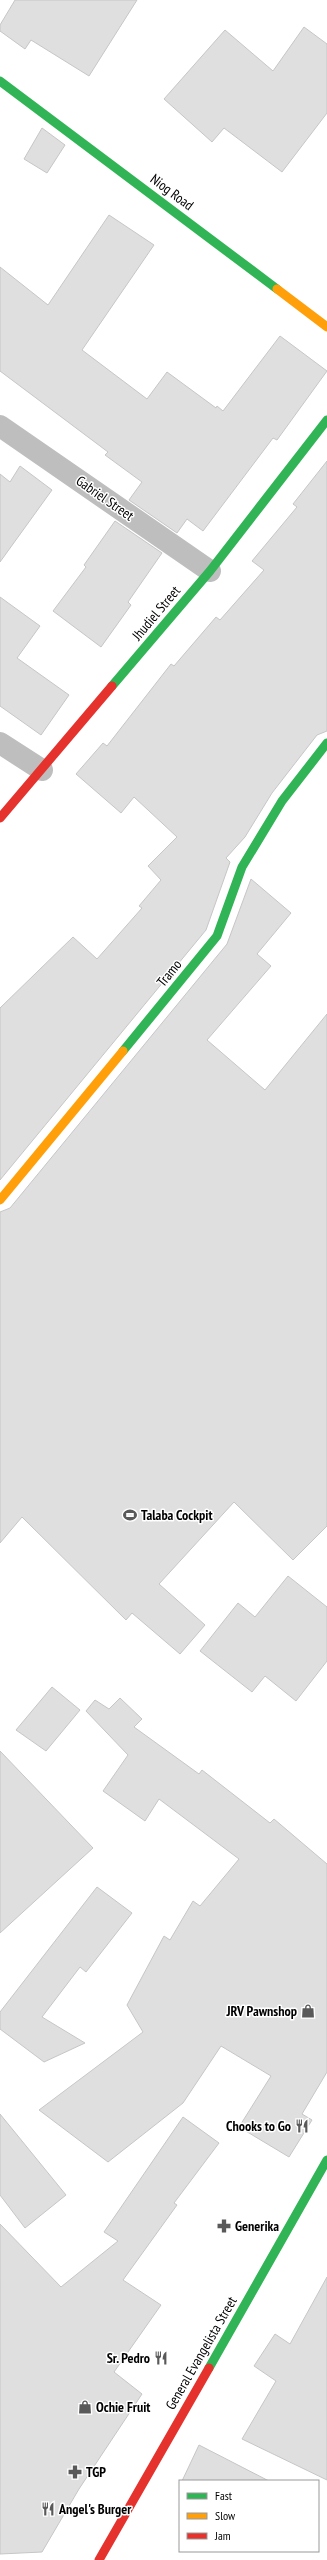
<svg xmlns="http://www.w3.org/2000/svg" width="327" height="2560" font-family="'PT Sans Narrow',sans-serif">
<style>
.building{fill:#dfdfdf;stroke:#c6c6c6}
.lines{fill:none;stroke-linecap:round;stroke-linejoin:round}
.street{stroke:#bebebe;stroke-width:22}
.fast{stroke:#30b455;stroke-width:9}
.slow{stroke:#ff9f0a;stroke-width:9}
.jam{stroke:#e5322d;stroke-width:9}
.labels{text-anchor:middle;stroke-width:3;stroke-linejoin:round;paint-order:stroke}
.street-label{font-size:14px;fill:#000;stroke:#fff}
.poi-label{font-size:14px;font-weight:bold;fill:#000;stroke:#fff;text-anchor:start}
</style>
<rect width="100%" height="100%" fill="#fff"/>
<!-- building -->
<g class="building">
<path d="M 15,0 L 137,0 L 89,76 L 31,40 L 25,49 L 0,31 L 0,25 Z"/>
<path d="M 304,27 L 327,44 L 327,113 L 282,172 L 224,128 L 212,142 L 164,99 L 225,30 L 273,71 Z"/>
<path d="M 42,128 L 65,145 L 47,173 L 24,159 Z"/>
<path d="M 109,215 L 154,245 L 82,350 L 147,399 L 167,372 L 216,408 L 217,406 L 223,411 L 280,336 L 327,371 L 277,440 L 273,438 L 203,531 L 187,519 L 177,533 L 129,500 L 142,482 L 105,455 L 108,452 L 0,371 L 0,267 L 48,305 Z"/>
<path d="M 327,461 L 327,731 L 317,735 L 272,793 L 245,837 L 226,858 L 230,862 L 206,930 L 0,1180 L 0,1008 L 73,937 L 97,959 L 142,908 L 139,906 L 161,880 L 148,866 L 177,837 L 134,797 L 121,813 L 76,774 L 103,743 L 107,746 L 171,664 L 174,666 L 216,617 L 220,620 L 264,570 L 252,561 L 297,507 L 293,504 Z"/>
<path d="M 20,466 L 52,490 L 0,562 L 0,474 L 10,482 Z"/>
<path d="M 115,521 L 162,553 L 128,602 L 131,605 L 101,647 L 53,611 L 86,567 L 84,565 Z"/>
<path d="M 0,597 L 40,626 L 17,658 L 69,695 L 41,735 L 0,706 Z"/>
<path d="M 251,879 L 291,913 L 257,954 L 271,966 L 207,1040 L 265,1090 L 327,1014 L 327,1526 L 293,1560 L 234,1502 L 159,1584 L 205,1625 L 180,1654 L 132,1613 L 126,1620 L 22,1517 L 0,1543 L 0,1212 L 10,1208 L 227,944 Z"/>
<path d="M 288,1576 L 327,1607 L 327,1661 L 296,1701 L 265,1676 L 252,1692 L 200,1651 L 238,1603 L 255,1617 Z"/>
<path d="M 52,1687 L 80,1710 L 46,1751 L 16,1730 Z"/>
<path d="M 120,1698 L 142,1719 L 134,1727 L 199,1774 L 202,1770 L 270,1823 L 274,1819 L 327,1864 L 327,2072 L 302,2114 L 312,2120 L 289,2157 L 239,2127 L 271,2076 L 221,2046 L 183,2103 L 108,2162 L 39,2110 L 143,2032 L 127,2005 L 164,1936 L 170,1940 L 193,1901 L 200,1906 L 239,1859 L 159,1799 L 145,1821 L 103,1791 L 128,1755 L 86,1711 L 95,1700 L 109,1709 Z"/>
<path d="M 0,1751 L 93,1848 L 0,1933 Z"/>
<path d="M 97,1887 L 132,1913 L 86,1972 L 80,1967 L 42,2017 L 85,2043 L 44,2062 L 0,2029 L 0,2012 Z"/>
<path d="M 0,2114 L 66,2195 L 25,2228 L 0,2195 Z"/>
<path d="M 183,2117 L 219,2143 L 174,2203 L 177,2205 L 123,2280 L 161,2305 L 114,2372 L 142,2394 L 79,2489 L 42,2552 L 0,2554 L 0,2224 L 61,2287 L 118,2241 L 104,2232 Z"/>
<path d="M 327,2277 L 327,2480 L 242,2439 L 276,2381 L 254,2366 L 275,2334 L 290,2344 Z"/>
<path d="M 199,2445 L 269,2481 L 182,2481 Z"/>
</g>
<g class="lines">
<!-- street -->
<g class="street">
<path d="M 0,426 L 210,571"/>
<path d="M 0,743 L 42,770"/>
</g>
<!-- fast -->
<g class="fast">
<path d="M 0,81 L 277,289"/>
<path d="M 112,686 L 210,571 L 327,420"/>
<path d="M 123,1051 L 217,936 L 242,867 L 282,801 L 327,743"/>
<path d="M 209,2368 L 327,2160"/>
</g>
<!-- slow -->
<g class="slow">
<path d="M 277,289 L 327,327"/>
<path d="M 0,1200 L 123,1051"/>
</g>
<!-- jam -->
<g class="jam">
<path d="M 0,818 L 112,686"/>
<path d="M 99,2560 L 209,2368"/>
</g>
</g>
<!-- icons -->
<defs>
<g id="stadium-bare" transform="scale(1.08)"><path d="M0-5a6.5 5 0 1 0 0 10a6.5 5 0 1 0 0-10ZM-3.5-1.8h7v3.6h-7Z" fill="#595959" stroke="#fff" stroke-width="2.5" paint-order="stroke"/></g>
<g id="shop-bare" transform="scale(1.08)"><path d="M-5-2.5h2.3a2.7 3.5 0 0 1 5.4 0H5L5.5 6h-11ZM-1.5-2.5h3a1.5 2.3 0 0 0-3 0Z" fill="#595959" stroke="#fff" stroke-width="2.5" paint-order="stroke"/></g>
<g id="restaurant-bare" transform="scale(1.08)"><path d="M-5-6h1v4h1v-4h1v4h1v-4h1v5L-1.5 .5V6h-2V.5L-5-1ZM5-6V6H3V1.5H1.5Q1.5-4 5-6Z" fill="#595959" stroke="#fff" stroke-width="2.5" paint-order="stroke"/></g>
<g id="pharmacy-bare" transform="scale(1.08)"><path d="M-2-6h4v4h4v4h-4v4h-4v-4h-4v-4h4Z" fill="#595959" stroke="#fff" stroke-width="2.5" paint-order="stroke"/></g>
</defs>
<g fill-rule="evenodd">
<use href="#stadium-bare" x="130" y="1515"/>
<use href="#shop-bare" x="308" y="2011"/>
<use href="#restaurant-bare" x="302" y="2126"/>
<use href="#pharmacy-bare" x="224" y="2226"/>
<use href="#restaurant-bare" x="161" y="2358"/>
<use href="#shop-bare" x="85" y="2407"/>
<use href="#pharmacy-bare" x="75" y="2472"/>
<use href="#restaurant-bare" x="48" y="2509"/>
</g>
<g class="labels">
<!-- street labels -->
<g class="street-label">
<text transform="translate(172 192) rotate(37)" y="5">Niog Road</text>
<text transform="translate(105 498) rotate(35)" y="5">Gabriel Street</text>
<text transform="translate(156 613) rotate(-50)" y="5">Jhudiel Street</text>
<text transform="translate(169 973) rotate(-51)" y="5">Tramo</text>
<text transform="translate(201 2353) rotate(-60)" y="5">General Evangelista Street</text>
</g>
<!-- poi labels -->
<g class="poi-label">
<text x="141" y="1520">Talaba Cockpit</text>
<text x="297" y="2016" text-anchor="end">JRV Pawnshop</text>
<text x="291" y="2131" text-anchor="end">Chooks to Go</text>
<text x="235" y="2231">Generika</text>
<text x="150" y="2363" text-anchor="end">Sr. Pedro</text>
<text x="96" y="2412">Ochie Fruit</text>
<text x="86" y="2477">TGP</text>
<text x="59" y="2514">Angel's Burger</text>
</g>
</g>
<!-- legend -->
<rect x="179" y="2480" width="140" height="72" fill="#ffffff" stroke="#999999"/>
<rect x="187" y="2493" width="20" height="6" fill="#30b455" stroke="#999999"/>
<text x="215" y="2500" font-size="12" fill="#000000">Fast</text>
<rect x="187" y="2513" width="20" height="6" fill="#ff9f0a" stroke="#999999"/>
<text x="215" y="2520" font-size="12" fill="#000000">Slow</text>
<rect x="187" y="2533" width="20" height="6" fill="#e5322d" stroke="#999999"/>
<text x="215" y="2540" font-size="12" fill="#000000">Jam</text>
</svg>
